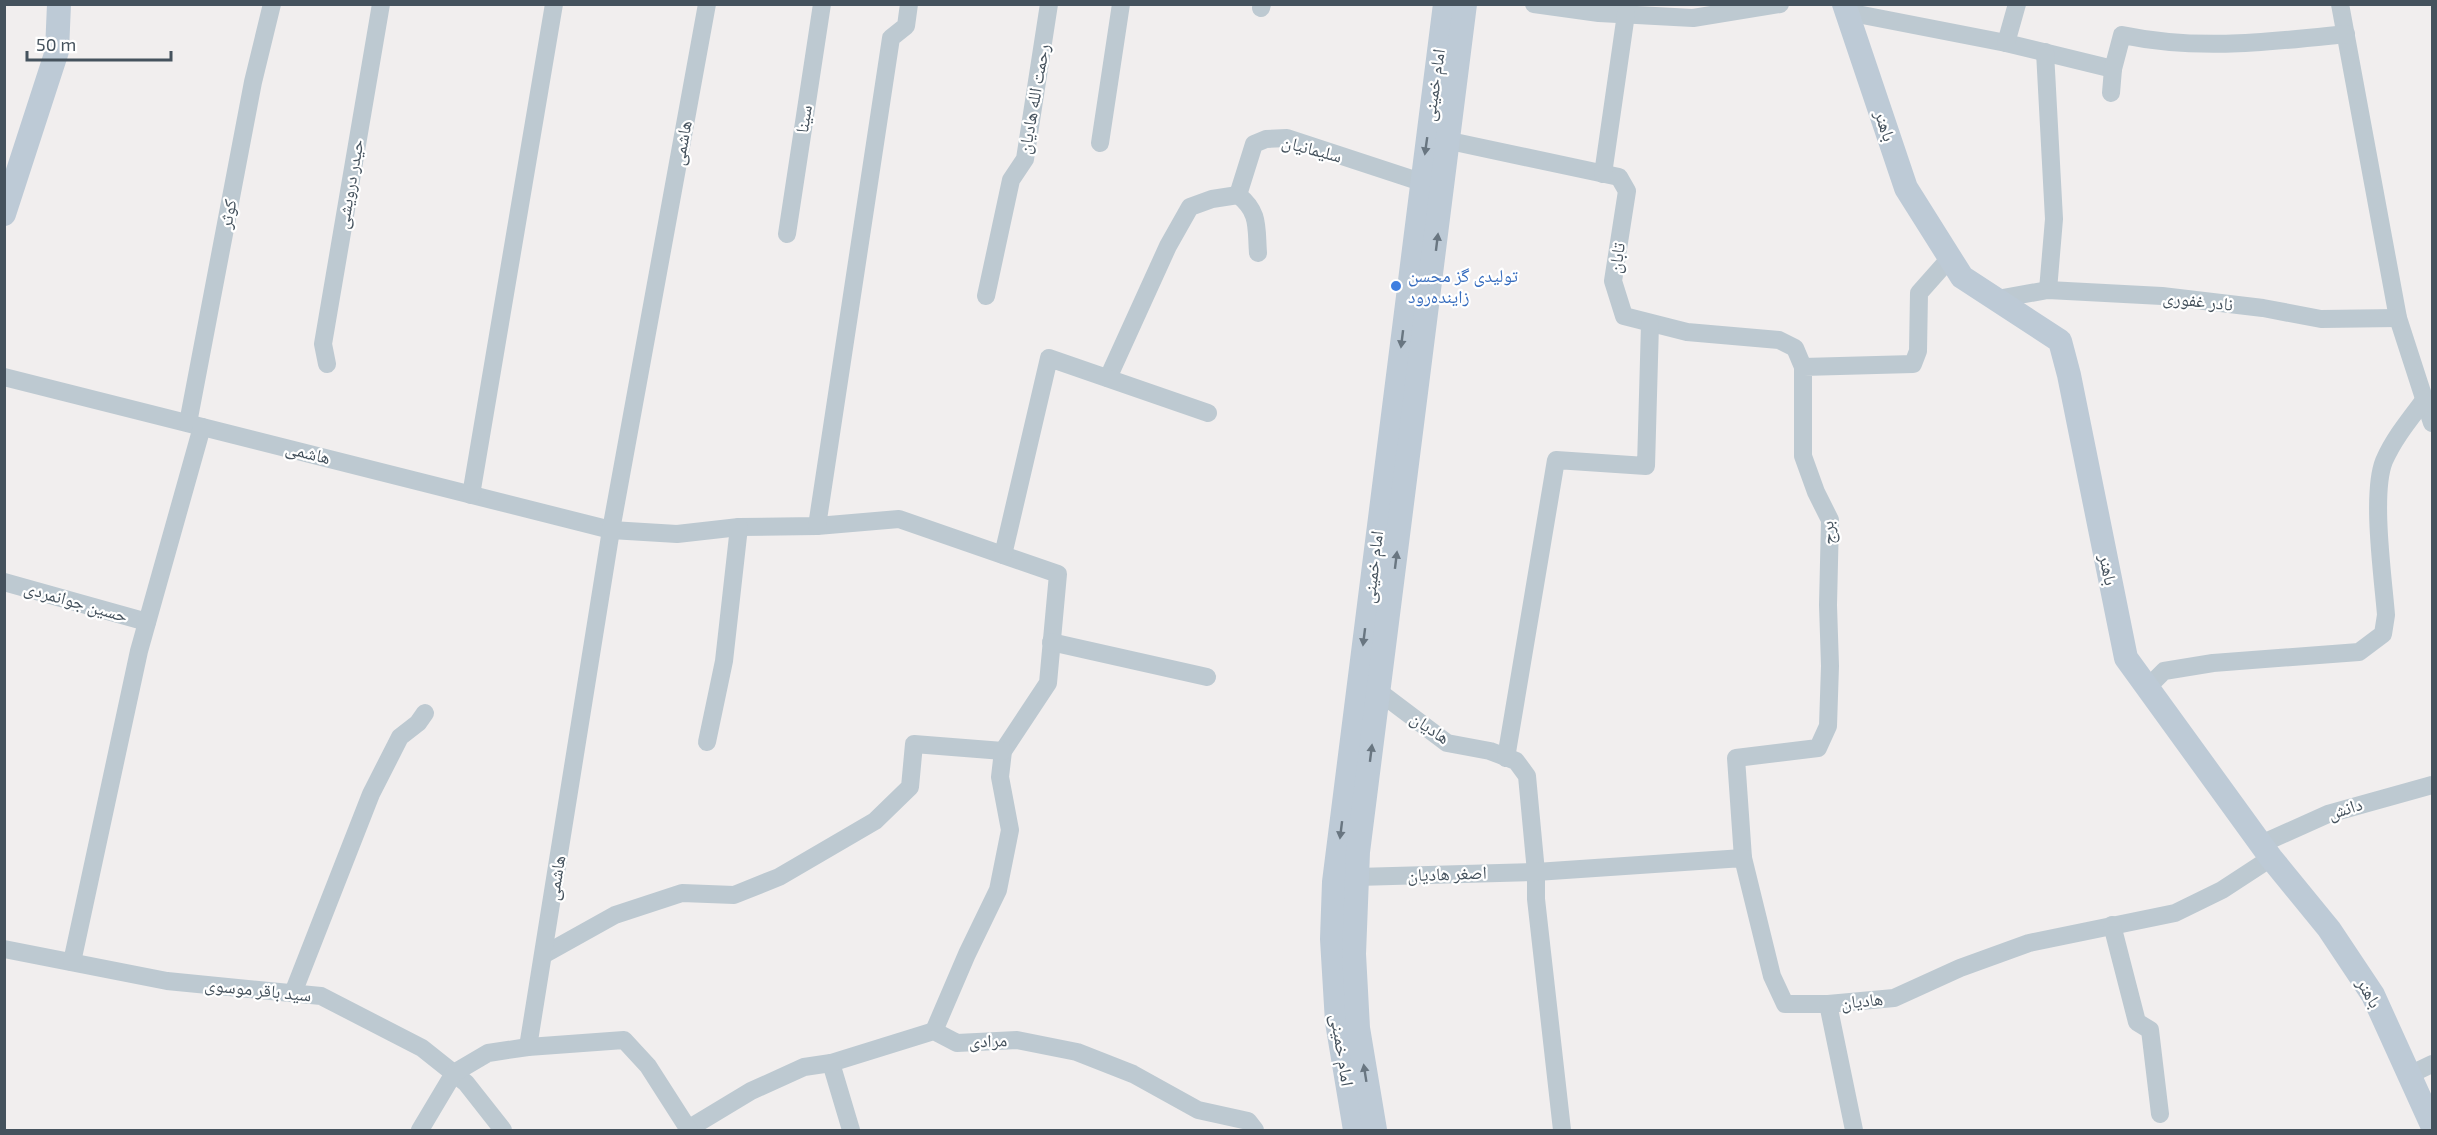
<svg xmlns="http://www.w3.org/2000/svg" width="2437" height="1135" font-family="'Exo 2','Noto Naskh Arabic',sans-serif">
<style>
.lines{fill:none;stroke-linecap:round;stroke-linejoin:round}
.street{stroke:#bdc9d1;stroke-width:18}
.secondary{stroke:#bdcad6;stroke-width:24}
.oneway{fill:#697681}
.shop-dot{fill:#3f7fe0;stroke:#fff;stroke-width:2}
.labels{text-anchor:middle;stroke-width:4.5;stroke-linejoin:round;paint-order:stroke}
.street-label{font-size:18px;fill:#45525d;stroke:#fff}
.shop-label{font-size:18px;fill:#366cbe;stroke:#fff;text-anchor:start}
</style>
<rect width="100%" height="100%" fill="#f1eeee"/>
<g class="lines">
<!-- street -->
<g class="street">
<path d="M 1534,4 L 1599,13 L 1693,18 L 1780,4"/>
<path d="M 2340,4 L 2398,318 L 2432,423"/>
<path d="M 1261,8 L 1262,4"/>
<path d="M 1847,12 L 2006,43 L 2113,69"/>
<path d="M 2006,43 L 2017,4"/>
<path d="M 2045,52 L 2054,219 L 2048,290"/>
<path d="M 2111,93 L 2113,69 L 2122,35 C 2199,51 2268,42 2346,34"/>
<path d="M 1450,141 L 1619,177 L 1627,191 L 1613,281 L 1624,316 L 1687,332 L 1779,340 L 1795,348 L 1803,367"/>
<path d="M 1100,143 L 1121,4"/>
<path d="M 1603,174 L 1626,14"/>
<path d="M 1238,195 L 1254,144 L 1266,139 L 1287,138 L 1421,182"/>
<path d="M 787,234 L 822,4"/>
<path d="M 986,296 L 1011,180 L 1025,159 L 1049,4"/>
<path d="M 1997,299 L 2048,290 L 2162,296 L 2263,308 L 2321,319 L 2398,318"/>
<path d="M 327,364 L 323,344 L 381,4"/>
<path d="M 4,377 L 611,530 L 677,534 L 739,527 L 817,526 L 899,519 L 1058,574 L 1048,683 L 1003,751 L 1000,777 L 1010,830 L 998,890 L 967,954 L 934,1031"/>
<path d="M 1108,378 L 1168,246 L 1190,207 L 1212,199 L 1238,195 C 1260,212 1256,228 1258,253"/>
<path d="M 188,423 L 253,82 L 272,4"/>
<path d="M 471,495 L 554,4"/>
<path d="M 817,526 L 891,38 L 906,26 L 909,4"/>
<path d="M 1003,555 L 1049,358 L 1208,413"/>
<path d="M 4,582 L 147,622"/>
<path d="M 1051,642 L 1207,677"/>
<path d="M 2147,688 L 2164,671 L 2213,663 L 2359,652 L 2383,634 L 2386,615 C 2383,577 2371,494 2384,461 C 2394,438 2410,419 2425,399"/>
<path d="M 1378,691 L 1447,743 L 1490,751 L 1516,761 L 1527,776 L 1536,872 L 1536,899 L 1562,1130"/>
<path d="M 707,742 L 724,661 L 739,527"/>
<path d="M 1506,758 L 1556,460 L 1646,466 L 1650,324"/>
<path d="M 2261,844 L 2328,814 L 2432,785"/>
<path d="M 1743,858 L 1736,758 L 1818,748 L 1828,726 L 1830,666 L 1828,605 L 1830,520 L 1816,492 L 1803,456 L 1803,367 L 1913,364 L 1918,351 L 1919,293 L 1950,258"/>
<path d="M 1357,877 L 1536,872 L 1743,858 L 1772,976 L 1785,1004 L 1828,1004 L 1894,998 L 1960,968 L 2029,943 L 2175,913 L 2222,890 L 2271,858"/>
<path d="M 2112,925 L 2137,1022 L 2150,1030 L 2160,1114"/>
<path d="M 4,949 L 167,981 L 321,996 L 422,1048 L 466,1083 L 503,1130"/>
<path d="M 545,954 L 615,915 L 682,893 L 734,895 L 779,877 L 875,821 L 910,787 L 914,744 L 1003,751"/>
<path d="M 72,962 L 139,651 L 202,427"/>
<path d="M 293,993 L 371,794 L 400,737 L 418,723 L 425,713"/>
<path d="M 1828,1004 L 1854,1130"/>
<path d="M 528,1047 L 611,530 L 707,4"/>
<path d="M 831,1063 L 851,1130"/>
<path d="M 2409,1075 L 2432,1064"/>
<path d="M 688,1129 L 751,1091 L 804,1067 L 831,1063 L 934,1031 L 957,1043 L 1017,1040 L 1077,1052 L 1133,1074 L 1198,1110 L 1248,1121 L 1255,1130"/>
<path d="M 420,1130 L 454,1073 L 488,1053 L 528,1047 L 624,1040 L 648,1066 L 689,1130"/>
</g>
<!-- secondary -->
<g class="secondary">
<path d="M 1844,4 L 1906,188 L 1962,277 L 2060,341 L 2069,375 L 2126,658 L 2271,858 L 2329,929 L 2373,995 L 2432,1125"/>
<path d="M 4,214 L 57,51 L 59,4"/>
<path d="M 1355,1130 L 1337,1022 L 1332,939 L 1334,882 L 1445,4"/>
<path d="M 1375,1130 L 1358,1028 L 1354,954 L 1358,852 L 1465,4"/>
</g>
</g>
<!-- one-way arrows -->
<defs><path id="oneway-solid" d="M-6-.8H1V-3.2L6.5 0L1 3.2V.8H-6Z" transform="scale(1.5)"/></defs>
<g class="oneway">
<use href="#oneway-solid" transform="translate(1426 146) rotate(98)"/>
<use href="#oneway-solid" transform="translate(1437 242) rotate(-83)"/>
<use href="#oneway-solid" transform="translate(1402 339) rotate(97)"/>
<use href="#oneway-solid" transform="translate(1396 560) rotate(-83)"/>
<use href="#oneway-solid" transform="translate(1364 637) rotate(97)"/>
<use href="#oneway-solid" transform="translate(1371 753) rotate(-83)"/>
<use href="#oneway-solid" transform="translate(1341 830) rotate(97)"/>
<use href="#oneway-solid" transform="translate(1365 1073) rotate(-99)"/>
</g>
<!-- markers -->
<circle class="shop-dot" cx="1396" cy="286" r="6"/>
<g class="labels">
<!-- street labels -->
<g class="street-label">
<text transform="translate(1434 85) rotate(-82)" y="6">امام خمینی</text>
<text transform="translate(1034 99) rotate(-80)" y="6">رحمت الله هادیان</text>
<text transform="translate(804 119) rotate(-81)" y="6">سینا</text>
<text transform="translate(1885 126) rotate(72)" y="6">باهنر</text>
<text transform="translate(682 143) rotate(-80)" y="6">هاشمی</text>
<text transform="translate(1312 149) rotate(15)" y="6">سلیمانیان</text>
<text transform="translate(350 184) rotate(-80)" y="6">حیدر درویشی</text>
<text transform="translate(228 214) rotate(-79)" y="6">کوثر</text>
<text transform="translate(1617 258) rotate(-82)" y="6">تابان</text>
<text transform="translate(2198 301) rotate(6)" y="6">نادر غفوری</text>
<text transform="translate(308 453) rotate(14)" y="6">هاشمی</text>
<text transform="translate(1828 533) rotate(-95)" y="6">برج</text>
<text transform="translate(1373 567) rotate(-83)" y="6">امام خمینی</text>
<text transform="translate(2108 570) rotate(79)" y="6">باهنر</text>
<text transform="translate(76 602) rotate(16)" y="6">حسین جوانمردی</text>
<text transform="translate(1430 728) rotate(34)" y="6">هادیان</text>
<text transform="translate(2345 809) rotate(-18)" y="6">دانش</text>
<text transform="translate(1447 874) rotate(-2)" y="6">اصغر هادیان</text>
<text transform="translate(556 878) rotate(-81)" y="6">هاشمی</text>
<text transform="translate(258 990) rotate(6)" y="6">سید باقر موسوی</text>
<text transform="translate(2369 993) rotate(60)" y="6">باهنر</text>
<text transform="translate(1862 1001) rotate(-6)" y="6">هادیان</text>
<text transform="translate(988 1041) rotate(-2)" y="6">مرادی</text>
<text transform="translate(1342 1050) rotate(81)" y="6">امام خمینی</text>
</g>
<!-- shop labels -->
<g class="shop-label">
<text x="1408" y="282">تولیدی گز محسن<tspan x="1408" dy="21">زاینده‌رود</tspan></text>
</g>
</g>
<!-- border -->
<rect width="2437" height="1135" fill="none" stroke="#45525d" stroke-width="12"/>
<!-- scale -->
<path d="M27 51v9h144v-9" fill="none" stroke="#45525d" stroke-width="3"/>
<text x="36" y="51" font-size="18" fill="#45525d" stroke="#ffffff" stroke-width="4.5" paint-order="stroke">50 m</text>
</svg>
